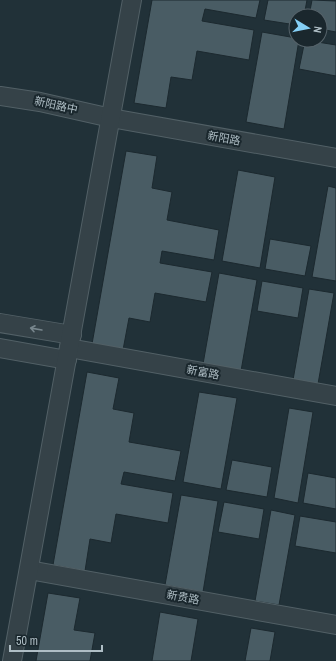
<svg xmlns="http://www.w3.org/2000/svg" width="336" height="661" font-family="'Archivo Narrow','Noto Sans SC',sans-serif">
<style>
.building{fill:#495c64;stroke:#1c292f}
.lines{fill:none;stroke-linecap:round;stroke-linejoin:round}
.minor-casing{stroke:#526066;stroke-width:20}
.minor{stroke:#354248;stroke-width:18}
.oneway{stroke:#78868d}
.labels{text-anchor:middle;stroke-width:4;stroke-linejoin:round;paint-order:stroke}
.street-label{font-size:11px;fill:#afbec5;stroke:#1a272d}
</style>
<rect width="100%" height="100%" fill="#213138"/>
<!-- building -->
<g class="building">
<path d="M 152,0 L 260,0 L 256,18 L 205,9 L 202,21 L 254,30 L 249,60 L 197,51 L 192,80 L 171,77 L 166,108 L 134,103 Z"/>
<path d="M 268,0 L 307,0 L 304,16 L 296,16 L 296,25 L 264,20 Z"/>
<path d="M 312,0 L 336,1 L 336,32 L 320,29 L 320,16 L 309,16 Z"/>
<path d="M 262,32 L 296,38 L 296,40 L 299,40 L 284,129 L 246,122 Z"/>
<path d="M 305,40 L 336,45 L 336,76 L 299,69 Z"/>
<path d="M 126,151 L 157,156 L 152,188 L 172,192 L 167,220 L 219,230 L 214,260 L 162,251 L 160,263 L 212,272 L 206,302 L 155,293 L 150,322 L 129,318 L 123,350 L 92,344 Z"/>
<path d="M 238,170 L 275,177 L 260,268 L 222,261 Z"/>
<path d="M 328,186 L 336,188 L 336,281 L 312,277 Z"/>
<path d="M 270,239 L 311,246 L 305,276 L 265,269 Z"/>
<path d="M 219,273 L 257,280 L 241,371 L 203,364 Z"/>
<path d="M 262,281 L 303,288 L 298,318 L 257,311 Z"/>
<path d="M 309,289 L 334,293 L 318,384 L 293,380 Z"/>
<path d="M 87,372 L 119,378 L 113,409 L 134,413 L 129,442 L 181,451 L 175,481 L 124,472 L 121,484 L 173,493 L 168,523 L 116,514 L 111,543 L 90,539 L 85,571 L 53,565 Z"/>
<path d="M 199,392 L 237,398 L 221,489 L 183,482 Z"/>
<path d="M 289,408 L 313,412 L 298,503 L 274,498 Z"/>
<path d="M 232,460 L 272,467 L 267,497 L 226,490 Z"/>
<path d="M 308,473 L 336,478 L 336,509 L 303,503 Z"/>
<path d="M 181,495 L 218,501 L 203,592 L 165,585 Z"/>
<path d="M 224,502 L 264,509 L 259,539 L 218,532 Z"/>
<path d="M 271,510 L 295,515 L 279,605 L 255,601 Z"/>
<path d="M 300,516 L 336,522 L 336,553 L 295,546 Z"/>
<path d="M 48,593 L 80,598 L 74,630 L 95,633 L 90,661 L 36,661 Z"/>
<path d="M 160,612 L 198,619 L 191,661 L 152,661 Z"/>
<path d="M 251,628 L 275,632 L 270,661 L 245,661 Z"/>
</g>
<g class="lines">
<!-- minor casing -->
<g class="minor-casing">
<g id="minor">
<path d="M 0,96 L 40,102 L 111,118 L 336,158"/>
<path d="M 0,323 L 72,335"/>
<path d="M 0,348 L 67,360"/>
<path d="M 69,348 L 336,396"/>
<path d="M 29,570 L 336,625"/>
<path d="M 12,661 L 132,0"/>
</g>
</g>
<!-- minor -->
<use href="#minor" class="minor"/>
</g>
<!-- one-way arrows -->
<defs><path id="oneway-shaft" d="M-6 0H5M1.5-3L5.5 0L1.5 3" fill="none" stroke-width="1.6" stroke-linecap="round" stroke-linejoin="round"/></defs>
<use class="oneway" href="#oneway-shaft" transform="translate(36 329) rotate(-170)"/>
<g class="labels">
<!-- street labels -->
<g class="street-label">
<text transform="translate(56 105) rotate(12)" y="4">新阳路中</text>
<text transform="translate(224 138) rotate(10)" y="4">新阳路</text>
<text transform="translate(203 372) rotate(10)" y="4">新富路</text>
<text transform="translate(183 597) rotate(10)" y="4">新贵路</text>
</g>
</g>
<!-- north arrow -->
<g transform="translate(308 28) rotate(100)"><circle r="19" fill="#1a272d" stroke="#56636a"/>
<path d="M0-3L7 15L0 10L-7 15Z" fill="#85cff5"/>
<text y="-6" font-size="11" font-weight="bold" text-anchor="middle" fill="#afbec5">N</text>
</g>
<!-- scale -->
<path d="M10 645v6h92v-6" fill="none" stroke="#afbec5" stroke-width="2"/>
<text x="16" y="645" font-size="12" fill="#afbec5" stroke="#1a272d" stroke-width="3" paint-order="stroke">50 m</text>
</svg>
